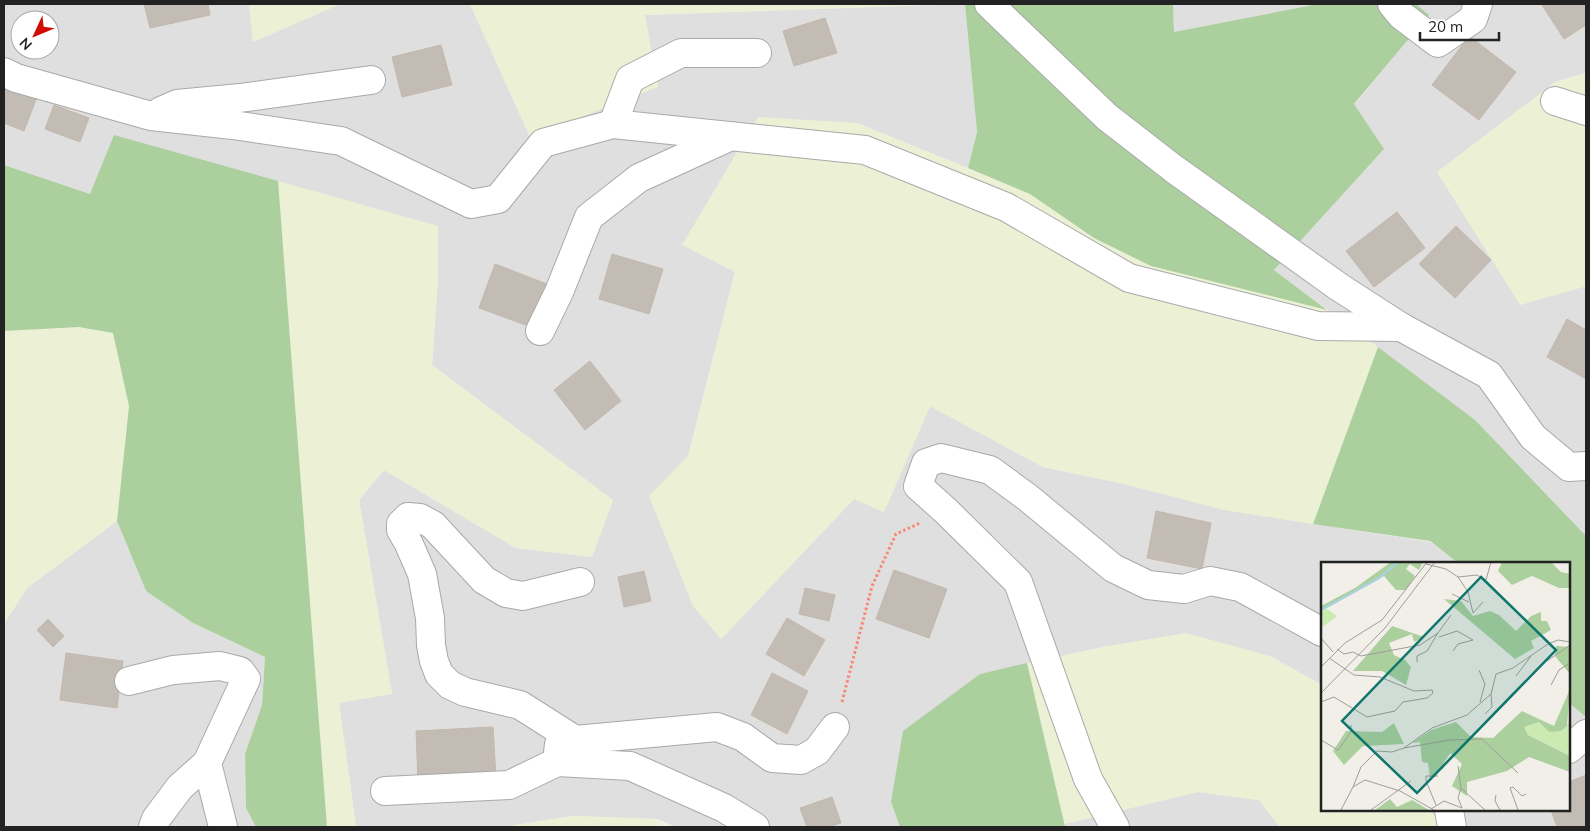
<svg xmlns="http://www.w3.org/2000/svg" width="1590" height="831" font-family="Mulish,sans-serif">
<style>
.residential{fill:#e0dfdf;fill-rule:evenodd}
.farmland{fill:#ecf0d5}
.forest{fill:#abd09e}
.building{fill:#c3bcb5;stroke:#c4b7ab}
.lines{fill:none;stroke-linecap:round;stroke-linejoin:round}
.minor-casing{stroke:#a9a9a9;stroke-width:30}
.path{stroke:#f88773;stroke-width:3;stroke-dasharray:2.5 2.5;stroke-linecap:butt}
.minor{stroke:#fff;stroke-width:28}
.inset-river{fill:none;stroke:#aad0de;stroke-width:2.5}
.inset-road{fill:none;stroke:#9f9d99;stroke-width:1}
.view{fill:#0f766e;fill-opacity:0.15;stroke:#0f766e;stroke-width:2.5}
.inset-edge{fill:none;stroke:#222;stroke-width:2.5}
</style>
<rect width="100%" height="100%" fill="#f2efe9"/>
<!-- residential -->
<g class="residential">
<path d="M 4,4 L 249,4 L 253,42 L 340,4 L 470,4 L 530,137 L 645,15 L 965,4 L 977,132 L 968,168 L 857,123 L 682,244 L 735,271 L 688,456 L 649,497 L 722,638 L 854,499 L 884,512 L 930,406 L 1043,467 L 1120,483 L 1225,510 L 1430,542 L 1458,563 L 1322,564 L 1322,685 L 1270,656 L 1108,646 L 980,674 L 891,802 L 900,827 L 676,827 L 657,819 L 572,816 L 503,827 L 356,827 L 339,703 L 392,693 L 359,500 L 384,470 L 516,548 L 592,557 L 613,500 L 432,365 L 438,279 L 90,194 L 4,165 ZM 20,20 L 50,20 L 50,50 L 20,50 Z"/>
<path d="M 1173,4 L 1318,4 L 1174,32 Z"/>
<path d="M 1416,4 L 1586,4 L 1586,73 L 1555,82 L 1520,305 L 1586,286 L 1586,536 L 1394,359 L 1274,270 L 1384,149 L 1354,105 L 1429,15 Z"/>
<path d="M 117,521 L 146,591 L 193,623 L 265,657 L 262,705 L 245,754 L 246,808 L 256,827 L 4,827 L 4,624 L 27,588 Z"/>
<path d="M 1569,703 L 1586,717 L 1586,827 L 1445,827 L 1429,810 L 1569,810 Z"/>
<path d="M 1198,792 L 1259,800 L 1280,827 L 1065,827 L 1064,824 Z"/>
</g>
<!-- farmland -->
<g class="farmland">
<path d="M 249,4 L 340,4 L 253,42 Z"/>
<path d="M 470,4 L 954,4 L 645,15 L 658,87 L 530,137 Z"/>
<path d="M 1586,73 L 1586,286 L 1520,305 L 1437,172 L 1555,82 Z"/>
<path d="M 758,117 L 857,123 L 1030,194 L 1094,238 L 1151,266 L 1327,310 L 1378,347 L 1313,524 L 1225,510 L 1120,483 L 1043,467 L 930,406 L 884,512 L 854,499 L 721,639 L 693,606 L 649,496 L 688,456 L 735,272 L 682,245 Z"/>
<path d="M 278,181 L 438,226 L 438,279 L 432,365 L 613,500 L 592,557 L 516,548 L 384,470 L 359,499 L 392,694 L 339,703 L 356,827 L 327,827 Z"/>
<path d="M 79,327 L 113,333 L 129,406 L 117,521 L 27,588 L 4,624 L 4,331 Z"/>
<path d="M 1186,633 L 1270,656 L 1322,685 L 1322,810 L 1429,810 L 1445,827 L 1280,827 L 1259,800 L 1198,792 L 1064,824 L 1027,663 L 1108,646 Z"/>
<path d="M 572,816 L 657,819 L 660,827 L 503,827 Z"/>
</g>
<!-- forest -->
<g class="forest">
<path d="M 965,4 L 1173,4 L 1174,32 L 1318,4 L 1416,4 L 1429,15 L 1354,104 L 1384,149 L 1274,270 L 1327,310 L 1151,266 L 1094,238 L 1030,194 L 968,168 L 977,132 Z"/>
<path d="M 114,135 L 278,181 L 327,827 L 256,827 L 246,808 L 245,754 L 262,705 L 265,657 L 193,623 L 146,591 L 117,521 L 129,406 L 113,333 L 79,327 L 4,331 L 4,165 L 90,194 Z"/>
<path d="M 1378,347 L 1475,420 L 1586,536 L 1586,717 L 1569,703 L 1569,564 L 1458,563 L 1430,541 L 1313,524 Z"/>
<path d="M 1027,663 L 1065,827 L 900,827 L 891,802 L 903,731 L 980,674 Z"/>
</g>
<!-- building -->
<g class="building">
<path d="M 144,4 L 208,4 L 210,15 L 150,28 Z"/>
<path d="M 1544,4 L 1586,4 L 1586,25 L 1564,39 L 1542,5 Z"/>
<path d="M 825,18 L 837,53 L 794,66 L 783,31 Z"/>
<path d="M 1469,36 L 1516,72 L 1479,120 L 1432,85 Z"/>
<path d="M 441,45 L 452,85 L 402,97 L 392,57 Z"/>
<path d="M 4,84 L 37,97 L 24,131 L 4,123 Z"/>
<path d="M 54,105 L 89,118 L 80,142 L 45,129 Z"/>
<path d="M 1397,212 L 1425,248 L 1374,287 L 1346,251 Z"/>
<path d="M 1456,226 L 1491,260 L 1455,298 L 1419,264 Z"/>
<path d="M 612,254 L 663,269 L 649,314 L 599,299 Z"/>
<path d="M 495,264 L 547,284 L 531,327 L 479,308 Z"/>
<path d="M 1567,319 L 1586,330 L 1586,379 L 1547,357 Z"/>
<path d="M 590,361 L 621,401 L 585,430 L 554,390 Z"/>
<path d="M 1156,511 L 1211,523 L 1202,569 L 1147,558 Z"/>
<path d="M 894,570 L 947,589 L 929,638 L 876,619 Z"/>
<path d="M 644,571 L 651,601 L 624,607 L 618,577 Z"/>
<path d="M 805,588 L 835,595 L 829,621 L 799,614 Z"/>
<path d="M 787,618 L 825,640 L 804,676 L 766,654 Z"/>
<path d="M 48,619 L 64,636 L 53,647 L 37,630 Z"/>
<path d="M 66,653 L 123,661 L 117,708 L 60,700 Z"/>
<path d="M 772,673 L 808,691 L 787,734 L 751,715 Z"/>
<path d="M 493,727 L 496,777 L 418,781 L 416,731 Z"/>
<path d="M 1586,775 L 1586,827 L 1557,827 L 1551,810 L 1569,810 L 1569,782 Z"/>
<path d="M 832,797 L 841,823 L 828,827 L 807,827 L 800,808 Z"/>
</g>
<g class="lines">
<!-- minor casing -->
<g class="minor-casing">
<g id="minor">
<path d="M 989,4 L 1107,117 L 1174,169 L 1339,287 L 1401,327"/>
<path d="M 1392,4 L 1401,15 L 1438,43 L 1473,19 L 1478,4"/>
<path d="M 4,72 L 16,78 L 151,116 L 233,125 L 341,141 L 471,204 L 498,199 L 543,143 L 613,124 L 865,150 L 1006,207 L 1129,278 L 1318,326 L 1401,327 L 1489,375 L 1533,437 L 1569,467 L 1586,466"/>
<path d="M 1555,101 L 1586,111"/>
<path d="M 161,111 L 177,104 L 240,98 L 371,80"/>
<path d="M 613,124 L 630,79 L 681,53 L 757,53"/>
<path d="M 540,331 L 559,292 L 589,217 L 639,178 L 731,136"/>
<path d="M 129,681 L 173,670 L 220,666 L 240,671 L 246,679 L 207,763 L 180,787 L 156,819 L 153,827"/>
<path d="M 575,740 L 520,705 L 465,692 L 450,685 L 439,674 L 434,661 L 431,645 L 430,618 L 422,574 L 408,542 L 401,530 L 401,524 L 408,517 L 420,518 L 433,525 L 484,580 L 506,593 L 523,596 L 580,582"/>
<path d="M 1569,749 L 1586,734"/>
<path d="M 207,763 L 223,827"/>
<path d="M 385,791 L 509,785 L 557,762"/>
<path d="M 1449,810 L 1452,827"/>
<path d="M 755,827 L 724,808 L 630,766 L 557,762 L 559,744 L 575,740 L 717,727 L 743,737 L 772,758 L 801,760 L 817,751 L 835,727"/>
<path d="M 1115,827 L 1088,779 L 1018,582 L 946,511 L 918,486 L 926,463 L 941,458 L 990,470 L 1027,497 L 1113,568 L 1148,585 L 1184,589 L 1210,581 L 1240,587 L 1322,632"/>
</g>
</g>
<!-- path -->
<path class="path" d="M 842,702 L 872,586 L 896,534 L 920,523"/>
<!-- minor -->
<use href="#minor" class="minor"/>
</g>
<!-- overview -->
<g transform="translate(1321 562)">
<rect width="249" height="249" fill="#f2efe9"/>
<path d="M 6,47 L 16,54 L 0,66 L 0,49 ZM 249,157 L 249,194 L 207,173 L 203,165 L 218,160 L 228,170 L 246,164 Z" fill="#caeab1"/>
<path d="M 70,0 L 102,0 L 98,8 L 89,2 L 85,7 L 94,14 L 85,28 L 75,28 L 63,14 L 0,49 L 0,44 L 34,26 ZM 181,0 L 230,0 L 240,10 L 249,12 L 249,26 L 238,26 L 211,14 L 191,23 L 177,9 ZM 123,37 L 140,39 L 152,54 L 169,49 L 178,53 L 195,69 L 210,54 L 220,50 L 220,59 L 226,59 L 230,68 L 210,79 L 213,86 L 194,97 ZM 71,64 L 103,75 L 93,80 L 91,72 L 68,81 L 73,93 L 84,98 L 90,105 L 85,123 L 61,109 L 32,109 ZM 235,84 L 249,85 L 249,112 L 234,94 ZM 249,127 L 246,164 L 240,169 L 228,170 L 218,160 L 203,165 L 207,173 L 249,194 L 249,210 L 208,195 L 186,209 L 146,220 L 146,234 L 131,224 L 141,202 L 129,191 L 114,215 L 109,216 L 107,201 L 101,200 L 99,180 L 91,181 L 110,168 L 135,160 L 150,175 L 172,176 L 201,149 L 233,164 ZM 73,161 L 83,182 L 42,184 L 23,203 L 12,189 L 25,169 L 61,170 ZM 69,237 L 76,245 L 91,238 L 108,248 L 54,248 Z" fill="#abd09e"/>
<path class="inset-river" d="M 0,48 L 58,16 L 77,0"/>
<path class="inset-road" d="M 105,2 L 125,7 L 137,15 L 147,30 L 152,51 L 162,40M 137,15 L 156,13 L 165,18 L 170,0M 131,32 L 148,40M 117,71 L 130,53M 118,75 L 136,69 L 152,78 L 137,82 L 132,89M 0,76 L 12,90M 16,87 L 23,92 L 32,90 L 40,94 L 99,83 L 117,71 L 106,89 L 96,94 L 96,100M 226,99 L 249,83M 0,105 L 24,81 L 61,58 L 106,0M 158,108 L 164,122 L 159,140M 195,114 L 210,94M 230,123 L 238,108 L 249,101M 0,131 L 64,66 L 114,0M 0,140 L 13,135 L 46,155 L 74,149 L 82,140 L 106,136 L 112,131 L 111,128 L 93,129 L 59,115 L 33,113 L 8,96M 164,152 L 171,145 L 170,132M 0,178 L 17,188 L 30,170 L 30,163M 83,186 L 128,178 L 161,177 L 197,211M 137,204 L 140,226M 32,225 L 40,205 L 56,189 L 71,190 L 83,186 L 111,166 L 146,153 L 170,132 L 175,112 L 192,106 L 227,82 L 237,78 L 249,80M 175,233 L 174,239 L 179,248M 115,243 L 105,219 L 105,214 L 117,214M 110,247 L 123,239 L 141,246 L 137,236 L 140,226 L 164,248M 20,248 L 32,225 L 44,218 L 79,229 L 113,248M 50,248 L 90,219M 197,248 L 189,226 L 192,225 L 201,234 L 205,232"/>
<path class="view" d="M 160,15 L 235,88 L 96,231 L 21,159 Z"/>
<rect width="249" height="249" class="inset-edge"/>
</g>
<!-- border -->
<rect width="1590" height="831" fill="none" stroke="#222222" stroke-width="10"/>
<!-- north arrow -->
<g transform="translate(35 35) rotate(226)"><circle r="24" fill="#ffffff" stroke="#a7a7a7"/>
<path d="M0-4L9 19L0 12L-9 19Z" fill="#d10c03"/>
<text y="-8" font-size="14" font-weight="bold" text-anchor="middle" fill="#222222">N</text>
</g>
<!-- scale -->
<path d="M1420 32v8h79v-8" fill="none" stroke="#222222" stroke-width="2.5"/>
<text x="1428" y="32" font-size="15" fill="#222222" stroke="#ffffff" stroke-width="4" paint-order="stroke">20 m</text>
</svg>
